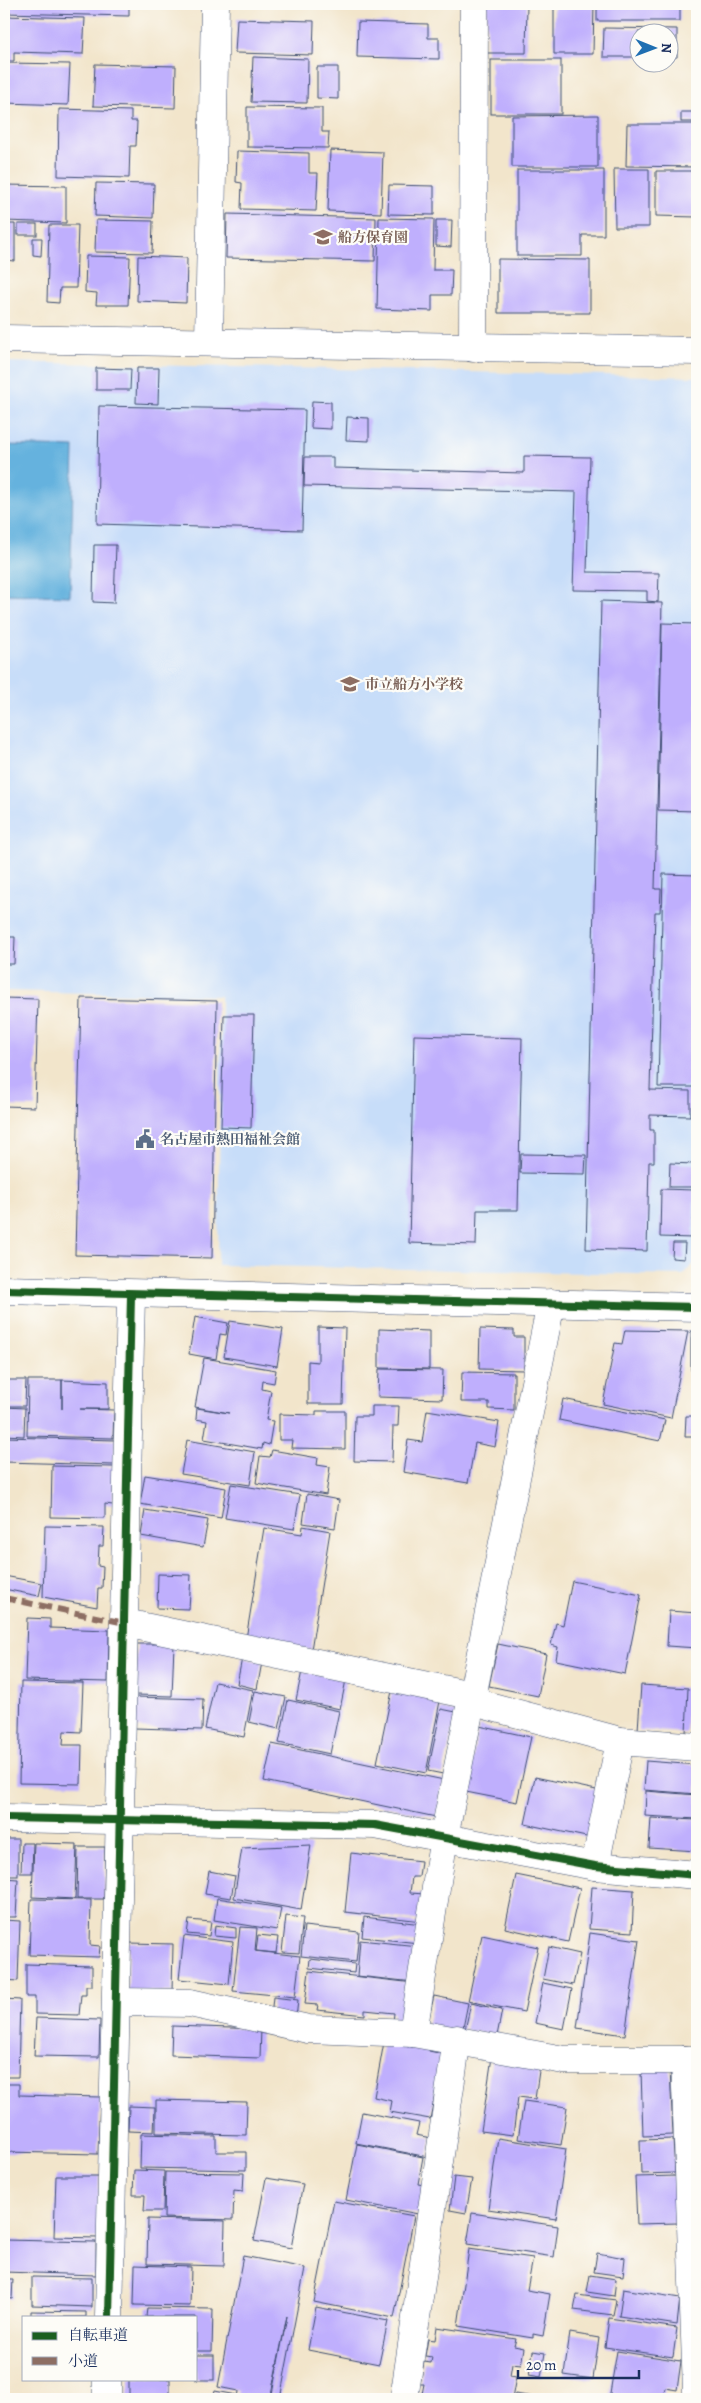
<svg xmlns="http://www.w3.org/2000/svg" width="701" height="2403" font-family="Alegreya,'Noto Serif JP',serif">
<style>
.built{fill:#c7ddf9}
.water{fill:#65b2de;stroke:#40709e}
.building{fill:#bfaffd}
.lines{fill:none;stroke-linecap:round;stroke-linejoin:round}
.minor-casing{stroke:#3b4a6e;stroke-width:29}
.minor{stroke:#fff;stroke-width:28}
.quiet{stroke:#8d6e63;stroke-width:6;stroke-dasharray:12 6;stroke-linecap:butt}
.cycleway-casing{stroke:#fdfcf7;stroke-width:11}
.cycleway{stroke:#1b5e20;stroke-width:8}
.labels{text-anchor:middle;stroke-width:4.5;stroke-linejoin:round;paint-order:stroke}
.education-label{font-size:14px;font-weight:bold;fill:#785e54;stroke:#fdfcf7;text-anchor:start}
.service-label{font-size:14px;font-weight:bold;fill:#4e5e75;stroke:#fdfcf7;text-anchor:start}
</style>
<rect width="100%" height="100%" fill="#fdfcf7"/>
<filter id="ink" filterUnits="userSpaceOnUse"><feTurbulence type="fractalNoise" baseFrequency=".02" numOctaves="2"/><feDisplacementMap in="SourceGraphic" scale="10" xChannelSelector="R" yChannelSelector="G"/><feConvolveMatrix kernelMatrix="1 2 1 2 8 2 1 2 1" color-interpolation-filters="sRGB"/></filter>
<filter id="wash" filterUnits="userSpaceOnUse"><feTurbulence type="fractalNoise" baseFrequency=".0096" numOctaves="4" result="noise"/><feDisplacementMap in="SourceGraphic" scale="20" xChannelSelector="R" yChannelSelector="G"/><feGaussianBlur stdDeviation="1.12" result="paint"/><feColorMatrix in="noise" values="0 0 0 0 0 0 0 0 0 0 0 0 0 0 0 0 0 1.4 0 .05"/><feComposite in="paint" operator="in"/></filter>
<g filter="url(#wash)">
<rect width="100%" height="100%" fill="#f2e5cb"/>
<!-- built -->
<path class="built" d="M 4,362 L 697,377 L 697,1261 L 683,1275 L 218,1265 L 221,996 L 4,991 Z"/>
<!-- water -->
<path class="water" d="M 4,445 L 74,447 L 70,596 L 4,594 Z"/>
<g id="blocks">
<!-- building -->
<g class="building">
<path d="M 4,4 L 129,4 L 129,16 L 4,13 Z"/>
<path d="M 487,4 L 527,4 L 526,53 L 487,53 Z"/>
<path d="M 554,4 L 594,4 L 593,54 L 554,54 Z"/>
<rect x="597" y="4" width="83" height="17"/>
<path d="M 4,16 L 85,18 L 83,54 L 14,52 L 14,61 L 4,61 Z"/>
<path d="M 237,19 L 314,21 L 313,55 L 235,53 Z"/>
<path d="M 358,22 L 428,24 L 428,38 L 439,38 L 439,59 L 357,57 Z"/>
<path d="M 604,28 L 677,29 L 677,57 L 668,57 L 668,32 L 638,32 L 638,57 L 603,57 Z"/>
<path d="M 253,57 L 308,59 L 307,103 L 251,102 Z"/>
<rect x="491" y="60" width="70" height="54"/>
<path d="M 4,63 L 70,64 L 68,105 L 4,103 Z"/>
<path d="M 95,64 L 176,66 L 175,108 L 93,106 Z"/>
<path d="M 317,67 L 338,67 L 338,99 L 317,98 Z"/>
<path d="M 247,107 L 322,108 L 322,132 L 329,132 L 328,148 L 247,147 Z"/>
<path d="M 59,109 L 131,111 L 131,121 L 137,121 L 136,146 L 130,146 L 129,178 L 58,176 Z"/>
<rect x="681" y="112" width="16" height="10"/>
<path d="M 598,115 L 598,167 L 512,167 L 512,116 Z"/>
<path d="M 627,124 L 697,124 L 697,167 L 626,166 Z"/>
<path d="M 330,150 L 383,152 L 381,213 L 328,211 Z"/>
<path d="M 237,151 L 309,153 L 309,173 L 318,173 L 316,211 L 241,209 L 242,183 L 236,182 Z"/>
<path d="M 614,169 L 649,169 L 649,227 L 615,227 Z"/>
<path d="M 517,170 L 604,170 L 604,235 L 582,235 L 582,256 L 517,256 Z"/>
<path d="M 656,171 L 697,171 L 697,217 L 656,216 Z"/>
<path d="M 96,183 L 154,184 L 153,218 L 95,216 Z"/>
<path d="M 4,185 L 66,186 L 66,223 L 4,221 Z"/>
<path d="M 389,185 L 434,186 L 434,215 L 388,214 Z"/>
<path d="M 227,214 L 376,218 L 375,261 L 226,258 Z"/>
<path d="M 379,218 L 434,219 L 433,270 L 452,270 L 451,295 L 432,295 L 432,311 L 377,309 Z"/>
<path d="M 96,220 L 153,221 L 152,253 L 95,252 Z"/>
<path d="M 436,220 L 452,220 L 451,247 L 436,246 Z"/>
<path d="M 4,224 L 15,224 L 15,261 L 4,260 Z"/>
<rect x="18" y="224" width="19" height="11"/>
<path d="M 49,225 L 78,225 L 76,288 L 60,288 L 59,303 L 47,302 Z"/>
<path d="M 33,238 L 42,238 L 41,256 L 33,255 Z"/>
<path d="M 86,256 L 130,257 L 128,305 L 96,305 L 97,293 L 85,292 Z"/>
<path d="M 138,256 L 187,258 L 186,303 L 137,301 Z"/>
<path d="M 498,259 L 590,260 L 590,313 L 498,313 Z"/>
<path d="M 96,368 L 131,369 L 130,390 L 96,390 Z"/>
<path d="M 137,368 L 159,368 L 158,404 L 136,403 Z"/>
<path d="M 312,401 L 331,402 L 331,429 L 311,428 Z"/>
<path d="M 99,406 L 305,410 L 302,530 L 97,524 Z"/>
<path d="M 347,417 L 369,418 L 369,441 L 346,440 Z"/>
<path d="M 524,456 L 590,457 L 587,572 L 659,573 L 658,602 L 647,601 L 647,591 L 573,590 L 576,492 L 304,486 L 305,457 L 333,457 L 333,468 L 524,473 Z"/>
<path d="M 94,545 L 116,545 L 114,603 L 93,602 Z"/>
<path d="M 601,601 L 662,603 L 655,889 L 661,889 L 660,912 L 655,912 L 650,1090 L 690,1091 L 690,1116 L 650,1115 L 650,1130 L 654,1130 L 654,1162 L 649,1162 L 647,1251 L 586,1249 Z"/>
<path d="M 662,623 L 697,624 L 697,811 L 658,810 Z"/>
<path d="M 663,874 L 697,875 L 696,1087 L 658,1087 Z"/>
<path d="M 4,937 L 15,937 L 14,964 L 4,964 Z"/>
<path d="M 4,998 L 38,999 L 35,1107 L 4,1106 Z"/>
<path d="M 81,998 L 217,1001 L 212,1258 L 75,1255 Z"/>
<path d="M 224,1015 L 254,1015 L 251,1128 L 221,1127 Z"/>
<path d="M 414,1035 L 522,1038 L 518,1210 L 477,1210 L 476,1245 L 409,1243 Z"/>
<path d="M 521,1154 L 586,1155 L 585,1174 L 520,1173 Z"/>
<path d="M 670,1163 L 694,1164 L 694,1187 L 669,1187 Z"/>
<path d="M 661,1189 L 694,1190 L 693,1238 L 660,1237 Z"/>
<path d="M 673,1243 L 685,1243 L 684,1259 L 672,1258 Z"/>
<path d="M 195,1317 L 228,1323 L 226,1335 L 220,1334 L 216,1359 L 189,1354 Z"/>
<path d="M 230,1321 L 283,1329 L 277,1366 L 224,1357 Z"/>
<path d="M 318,1327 L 345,1328 L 343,1404 L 308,1404 L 308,1361 L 318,1362 Z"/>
<path d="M 379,1329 L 429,1331 L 429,1369 L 379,1368 Z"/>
<path d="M 480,1329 L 514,1330 L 514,1337 L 524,1337 L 524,1370 L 479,1369 Z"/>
<path d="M 625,1330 L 688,1331 L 671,1418 L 603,1404 L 615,1343 L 622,1344 Z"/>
<rect x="691" y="1331" width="6" height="39"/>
<path d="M 204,1358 L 276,1370 L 274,1383 L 263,1381 L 262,1389 L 271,1391 L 266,1420 L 273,1421 L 269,1445 L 263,1443 L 262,1449 L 204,1439 L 207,1421 L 196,1419 L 197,1408 L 229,1413 L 195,1407 Z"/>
<path d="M 379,1369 L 443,1370 L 442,1399 L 378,1397 Z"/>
<path d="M 462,1372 L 514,1373 L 514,1410 L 489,1409 L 489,1402 L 461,1402 Z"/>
<path d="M 4,1380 L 26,1380 L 25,1406 L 4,1406 Z"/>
<path d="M 28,1380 L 62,1380 L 62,1409 L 62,1380 L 108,1382 L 108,1409 L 80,1409 L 114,1410 L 113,1438 L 27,1436 Z"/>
<path d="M 563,1399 L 665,1420 L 660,1441 L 559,1420 Z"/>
<path d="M 372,1406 L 399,1406 L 398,1426 L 393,1426 L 392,1462 L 354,1461 L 355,1416 L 372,1416 Z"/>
<path d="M 4,1407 L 25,1408 L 24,1436 L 4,1435 Z"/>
<path d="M 427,1410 L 499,1422 L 495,1447 L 475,1443 L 468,1483 L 403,1472 L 408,1440 L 422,1442 Z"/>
<path d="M 316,1411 L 345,1411 L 345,1449 L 291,1448 L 292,1440 L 279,1440 L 279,1414 L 316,1415 Z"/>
<path d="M 686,1416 L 697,1416 L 697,1437 L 685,1437 Z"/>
<path d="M 4,1437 L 115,1440 L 114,1465 L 4,1462 Z"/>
<path d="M 187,1440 L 255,1452 L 250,1485 L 181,1474 Z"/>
<path d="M 272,1450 L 318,1458 L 317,1465 L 330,1467 L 326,1495 L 256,1483 L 260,1456 L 270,1457 Z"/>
<path d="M 52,1466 L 114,1467 L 113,1505 L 105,1504 L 105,1518 L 51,1517 Z"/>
<path d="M 145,1475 L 226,1488 L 221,1518 L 140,1504 Z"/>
<path d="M 231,1484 L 300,1495 L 294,1529 L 225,1518 Z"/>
<path d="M 307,1494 L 339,1500 L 335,1528 L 303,1523 Z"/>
<path d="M 145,1510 L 208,1520 L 203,1547 L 141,1536 Z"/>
<path d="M 45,1526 L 104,1527 L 103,1546 L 99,1546 L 98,1566 L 103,1567 L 102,1588 L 98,1588 L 97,1607 L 43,1597 Z"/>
<path d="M 303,1526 L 330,1531 L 311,1650 L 246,1639 L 264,1528 L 302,1534 Z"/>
<path d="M 158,1574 L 191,1575 L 189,1609 L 157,1608 Z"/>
<path d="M 4,1576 L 42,1583 L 39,1596 L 4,1589 Z"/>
<path d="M 572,1581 L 641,1595 L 625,1674 L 556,1660 L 558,1647 L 551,1645 L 556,1623 L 563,1625 Z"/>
<path d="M 669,1611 L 697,1613 L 697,1648 L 667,1646 Z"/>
<path d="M 27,1618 L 50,1619 L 50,1628 L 109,1630 L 108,1682 L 25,1680 Z"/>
<path d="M 137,1644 L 174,1644 L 172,1696 L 136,1695 Z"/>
<path d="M 498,1644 L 546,1654 L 538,1696 L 489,1686 Z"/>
<path d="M 242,1658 L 262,1662 L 257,1689 L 237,1684 Z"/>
<path d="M 302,1671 L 346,1680 L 340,1709 L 296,1700 Z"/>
<path d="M 21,1682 L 83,1683 L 81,1732 L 64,1731 L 63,1745 L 82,1745 L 81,1784 L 19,1783 Z"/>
<path d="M 215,1682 L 253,1690 L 244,1737 L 205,1729 Z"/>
<path d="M 641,1685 L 688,1688 L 686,1733 L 638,1730 Z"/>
<path d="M 255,1691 L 286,1697 L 279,1729 L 249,1722 Z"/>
<path d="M 392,1691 L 440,1701 L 426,1773 L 377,1763 Z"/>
<path d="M 135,1697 L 203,1699 L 202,1730 L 134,1728 Z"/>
<path d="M 288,1700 L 339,1711 L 330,1754 L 279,1743 Z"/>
<path d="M 441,1709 L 456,1712 L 443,1774 L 428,1771 Z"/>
<path d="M 479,1726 L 531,1737 L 517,1802 L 466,1792 Z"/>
<path d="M 272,1744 L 444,1780 L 436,1817 L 264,1781 Z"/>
<path d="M 646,1761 L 697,1765 L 697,1794 L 644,1790 Z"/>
<path d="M 535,1777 L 601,1791 L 591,1838 L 525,1824 Z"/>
<path d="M 646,1791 L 697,1795 L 697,1819 L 645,1816 Z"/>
<path d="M 651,1818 L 697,1820 L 697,1851 L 649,1848 Z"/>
<rect x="4" y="1839" width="14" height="37"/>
<path d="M 22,1843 L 33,1843 L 32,1873 L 21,1873 Z"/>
<path d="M 34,1843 L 77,1844 L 75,1899 L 32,1897 Z"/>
<path d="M 311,1845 L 301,1910 L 234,1898 L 242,1848 Z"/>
<path d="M 78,1847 L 105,1847 L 104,1899 L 77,1899 Z"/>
<path d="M 351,1853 L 421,1861 L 419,1877 L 412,1877 L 410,1893 L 425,1894 L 422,1921 L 345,1912 Z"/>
<path d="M 209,1871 L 235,1876 L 231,1898 L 205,1894 Z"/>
<path d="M 516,1875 L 580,1888 L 568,1942 L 505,1928 Z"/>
<path d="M 4,1878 L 18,1879 L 16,1917 L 4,1917 Z"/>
<path d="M 592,1887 L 634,1890 L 632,1932 L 589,1929 Z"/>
<path d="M 217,1898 L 281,1908 L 277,1930 L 214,1920 Z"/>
<path d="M 31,1899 L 91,1900 L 90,1945 L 100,1946 L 99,1957 L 29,1955 Z"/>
<path d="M 286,1916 L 303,1918 L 299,1953 L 282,1952 Z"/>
<path d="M 364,1917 L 422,1924 L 419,1943 L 362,1937 Z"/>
<path d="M 4,1920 L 20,1921 L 18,1981 L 4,1980 Z"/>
<path d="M 189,1920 L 211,1922 L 209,1936 L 187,1934 Z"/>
<path d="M 215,1925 L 236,1928 L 236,1938 L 214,1936 Z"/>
<path d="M 304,1926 L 359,1932 L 356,1962 L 301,1956 Z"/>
<path d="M 240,1927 L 257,1928 L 255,1951 L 300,1956 L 295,1997 L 233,1991 Z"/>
<path d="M 590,1933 L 639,1940 L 625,2035 L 577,2028 Z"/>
<path d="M 258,1935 L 278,1937 L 276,1953 L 256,1951 Z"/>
<path d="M 482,1935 L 538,1947 L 524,2012 L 468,2001 Z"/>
<path d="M 184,1936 L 233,1942 L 229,1984 L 179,1979 Z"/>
<path d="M 360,1940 L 418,1946 L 414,1982 L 357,1976 Z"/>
<path d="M 129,1943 L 173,1944 L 172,1992 L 128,1991 Z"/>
<path d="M 549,1947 L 580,1954 L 573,1985 L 543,1979 Z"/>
<path d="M 310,1959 L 355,1964 L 354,1973 L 309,1968 Z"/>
<path d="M 26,1964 L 92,1966 L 92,1986 L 86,1986 L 86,1995 L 81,1995 L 79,2015 L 35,2014 L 35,1997 L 26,1997 Z"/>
<path d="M 309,1971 L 414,1983 L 409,2025 L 393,2023 L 394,2013 L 365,2010 L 365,2015 L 317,2010 L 318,2005 L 305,2004 Z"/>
<path d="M 543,1983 L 572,1989 L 564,2029 L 535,2023 Z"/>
<path d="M 434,1996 L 468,2003 L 462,2033 L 427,2026 Z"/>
<path d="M 273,1997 L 298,2000 L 296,2019 L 271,2016 Z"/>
<path d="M 4,1999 L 20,2000 L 18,2077 L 4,2077 Z"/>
<path d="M 471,2003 L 502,2010 L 497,2036 L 465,2030 Z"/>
<path d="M 36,2018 L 100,2020 L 99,2057 L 34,2056 Z"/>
<path d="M 172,2026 L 261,2029 L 260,2058 L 171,2055 Z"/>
<path d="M 384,2042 L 409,2047 L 410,2043 L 430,2046 L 429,2051 L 443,2054 L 430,2119 L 390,2112 L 392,2101 L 374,2097 Z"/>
<path d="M 492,2057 L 540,2064 L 535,2099 L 518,2097 L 513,2135 L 481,2131 Z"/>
<path d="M 670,2069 L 673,2135 L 643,2136 L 641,2070 Z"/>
<path d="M 4,2084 L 19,2084 L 19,2095 L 100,2097 L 98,2154 L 4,2152 Z"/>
<path d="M 156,2100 L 247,2102 L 246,2135 L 156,2133 Z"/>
<path d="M 524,2101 L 567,2107 L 561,2145 L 518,2139 Z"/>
<path d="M 129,2106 L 155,2107 L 154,2132 L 128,2131 Z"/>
<path d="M 362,2112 L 419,2123 L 416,2135 L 431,2138 L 428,2157 L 356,2143 Z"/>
<path d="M 141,2134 L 216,2136 L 216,2152 L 246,2152 L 246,2170 L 140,2168 Z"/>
<path d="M 498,2138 L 566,2149 L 556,2219 L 488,2209 Z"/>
<path d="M 673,2139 L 675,2173 L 641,2174 L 640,2140 Z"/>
<path d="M 357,2144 L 423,2157 L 418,2184 L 424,2185 L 418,2214 L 346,2200 Z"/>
<path d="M 134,2170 L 164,2171 L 163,2211 L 144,2211 L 145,2195 L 133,2195 Z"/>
<path d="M 165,2172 L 244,2173 L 243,2191 L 234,2190 L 233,2220 L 164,2218 Z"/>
<path d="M 56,2176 L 99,2176 L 98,2238 L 54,2237 Z"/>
<path d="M 676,2176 L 678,2223 L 637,2224 L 635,2177 Z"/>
<path d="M 454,2177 L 472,2179 L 466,2213 L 450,2210 Z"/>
<path d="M 266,2178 L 303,2184 L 291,2248 L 254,2241 Z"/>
<path d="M 334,2201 L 414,2216 L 394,2318 L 314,2302 Z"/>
<path d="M 472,2213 L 558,2226 L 554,2257 L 467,2244 Z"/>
<path d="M 148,2219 L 225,2221 L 224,2266 L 147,2264 Z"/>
<path d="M 5,2240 L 96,2242 L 96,2275 L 4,2272 Z"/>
<path d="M 469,2249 L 533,2258 L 527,2290 L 550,2294 L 543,2336 L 533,2334 L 533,2338 L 458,2326 Z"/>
<path d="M 597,2253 L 625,2258 L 623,2276 L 594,2272 Z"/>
<path d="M 243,2256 L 305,2268 L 280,2399 L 271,2399 L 287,2316 L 270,2399 L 237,2399 L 238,2391 L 218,2387 Z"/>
<path d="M 135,2265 L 191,2267 L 190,2306 L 134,2305 Z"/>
<path d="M 590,2275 L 616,2279 L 614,2296 L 587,2292 Z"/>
<path d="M 32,2277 L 92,2278 L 92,2307 L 32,2305 Z"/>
<path d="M 4,2279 L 13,2279 L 12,2299 L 4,2298 Z"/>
<path d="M 623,2289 L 680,2298 L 677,2325 L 619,2316 Z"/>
<path d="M 577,2295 L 616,2300 L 613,2315 L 574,2310 Z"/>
<path d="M 316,2307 L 388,2321 L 379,2364 L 308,2350 Z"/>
<path d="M 147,2308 L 213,2309 L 212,2351 L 196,2351 L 196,2317 L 146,2317 Z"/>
<path d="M 31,2311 L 86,2312 L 86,2317 L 31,2317 Z"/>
<path d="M 609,2318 L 677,2328 L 673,2357 L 605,2347 Z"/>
<path d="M 437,2327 L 516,2339 L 514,2346 L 524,2348 L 521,2365 L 512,2364 L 510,2376 L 516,2377 L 512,2399 L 421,2399 L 424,2384 L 420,2384 L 424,2362 L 431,2363 L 432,2357 L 425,2356 L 428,2339 L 435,2340 Z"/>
<path d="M 570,2333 L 599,2338 L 593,2379 L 564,2375 Z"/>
<path d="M 533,2351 L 545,2353 L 541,2377 L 529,2375 Z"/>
<path d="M 617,2351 L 681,2361 L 677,2390 L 665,2388 L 663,2399 L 609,2399 Z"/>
<rect x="196" y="2355" width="18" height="25"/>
<rect x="129" y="2379" width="41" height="20"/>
<path d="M 215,2391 L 236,2395 L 235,2399 L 213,2399 Z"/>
<path d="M 515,2394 L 534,2397 L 533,2399 L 514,2399 Z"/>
</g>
</g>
</g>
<g filter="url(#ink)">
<use href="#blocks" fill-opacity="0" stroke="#3b4a6e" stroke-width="1"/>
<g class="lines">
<!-- minor casing -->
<g class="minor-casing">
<g id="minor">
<path d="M 4,339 L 697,351"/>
<path d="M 209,342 L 215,4"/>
<path d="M 473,348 L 474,4"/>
<path d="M 4,1290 L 697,1307"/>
<path d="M 125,1623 L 471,1695 L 485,1705 L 620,1741 L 697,1747"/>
<path d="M 4,1818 L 375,1825 L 595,1866 L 697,1875"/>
<path d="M 595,1866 L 620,1741"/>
<path d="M 117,2002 L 190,2003 L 308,2029 L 413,2033 L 564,2060 L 697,2060"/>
<path d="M 413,2033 L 444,1837 L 551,1303"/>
<path d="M 685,2060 L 697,2391"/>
<path d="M 109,2317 L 131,1295"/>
<path d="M 107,2399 L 107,2379"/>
<path d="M 404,2399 L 457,2039"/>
</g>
</g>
<!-- minor -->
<use href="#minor" class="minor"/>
<!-- quiet -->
<path class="quiet" d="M 4,1598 L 125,1623"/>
<!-- cycleway casing -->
<g class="cycleway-casing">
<g id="cycleway">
<path d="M 4,1290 L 697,1307"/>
<path d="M 4,1818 L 375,1825 L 595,1866 L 697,1875"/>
<path d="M 109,2317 L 131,1295"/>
</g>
</g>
<!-- cycleway -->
<use href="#cycleway" class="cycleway"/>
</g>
</g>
<!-- icons -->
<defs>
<g id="school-bare" transform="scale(1.5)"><path d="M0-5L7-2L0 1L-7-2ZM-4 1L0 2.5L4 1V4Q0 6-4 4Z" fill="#8d6e63" stroke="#fdfcf7" stroke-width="2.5" paint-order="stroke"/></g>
<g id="civic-bare" transform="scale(1.5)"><path d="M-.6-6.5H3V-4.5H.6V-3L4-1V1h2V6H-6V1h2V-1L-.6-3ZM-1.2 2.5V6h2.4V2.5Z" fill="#5c6f8a" stroke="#fdfcf7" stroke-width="2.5" paint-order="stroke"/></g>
</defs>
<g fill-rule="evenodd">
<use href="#school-bare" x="323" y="237"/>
<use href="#school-bare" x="350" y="684"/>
<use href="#civic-bare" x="145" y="1139"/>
</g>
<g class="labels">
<!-- education labels -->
<g class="education-label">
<text x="338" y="242">船方保育園</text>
<text x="365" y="689">市立船方小学校</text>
</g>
<!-- service labels -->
<g class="service-label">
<text x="160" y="1144">名古屋市熱田福祉会館</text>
</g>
</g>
<!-- margin -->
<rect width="701" height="2403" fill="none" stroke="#fdfcf7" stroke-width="20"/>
<!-- legend -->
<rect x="22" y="2316" width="175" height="65" fill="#fdfcf7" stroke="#a3aaba"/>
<rect x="32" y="2332" width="25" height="8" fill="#1b5e20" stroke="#a3aaba"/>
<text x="68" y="2340" font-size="15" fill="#1b2f5e">自転車道</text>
<rect x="32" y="2357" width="25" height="8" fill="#8d6e63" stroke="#a3aaba"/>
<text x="68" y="2366" font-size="15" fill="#1b2f5e">小道</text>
<!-- north arrow -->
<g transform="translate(654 48) rotate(91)"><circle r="24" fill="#fdfcf7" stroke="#a3aaba"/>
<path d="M0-4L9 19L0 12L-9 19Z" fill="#1f6fb2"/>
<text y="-8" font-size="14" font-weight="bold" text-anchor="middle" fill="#1b2f5e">N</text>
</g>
<!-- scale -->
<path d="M518 2370v8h121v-8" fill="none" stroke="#1b2f5e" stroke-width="2.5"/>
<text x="526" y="2370" font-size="15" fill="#1b2f5e" stroke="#fdfcf7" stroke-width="4" paint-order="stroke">20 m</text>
</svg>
